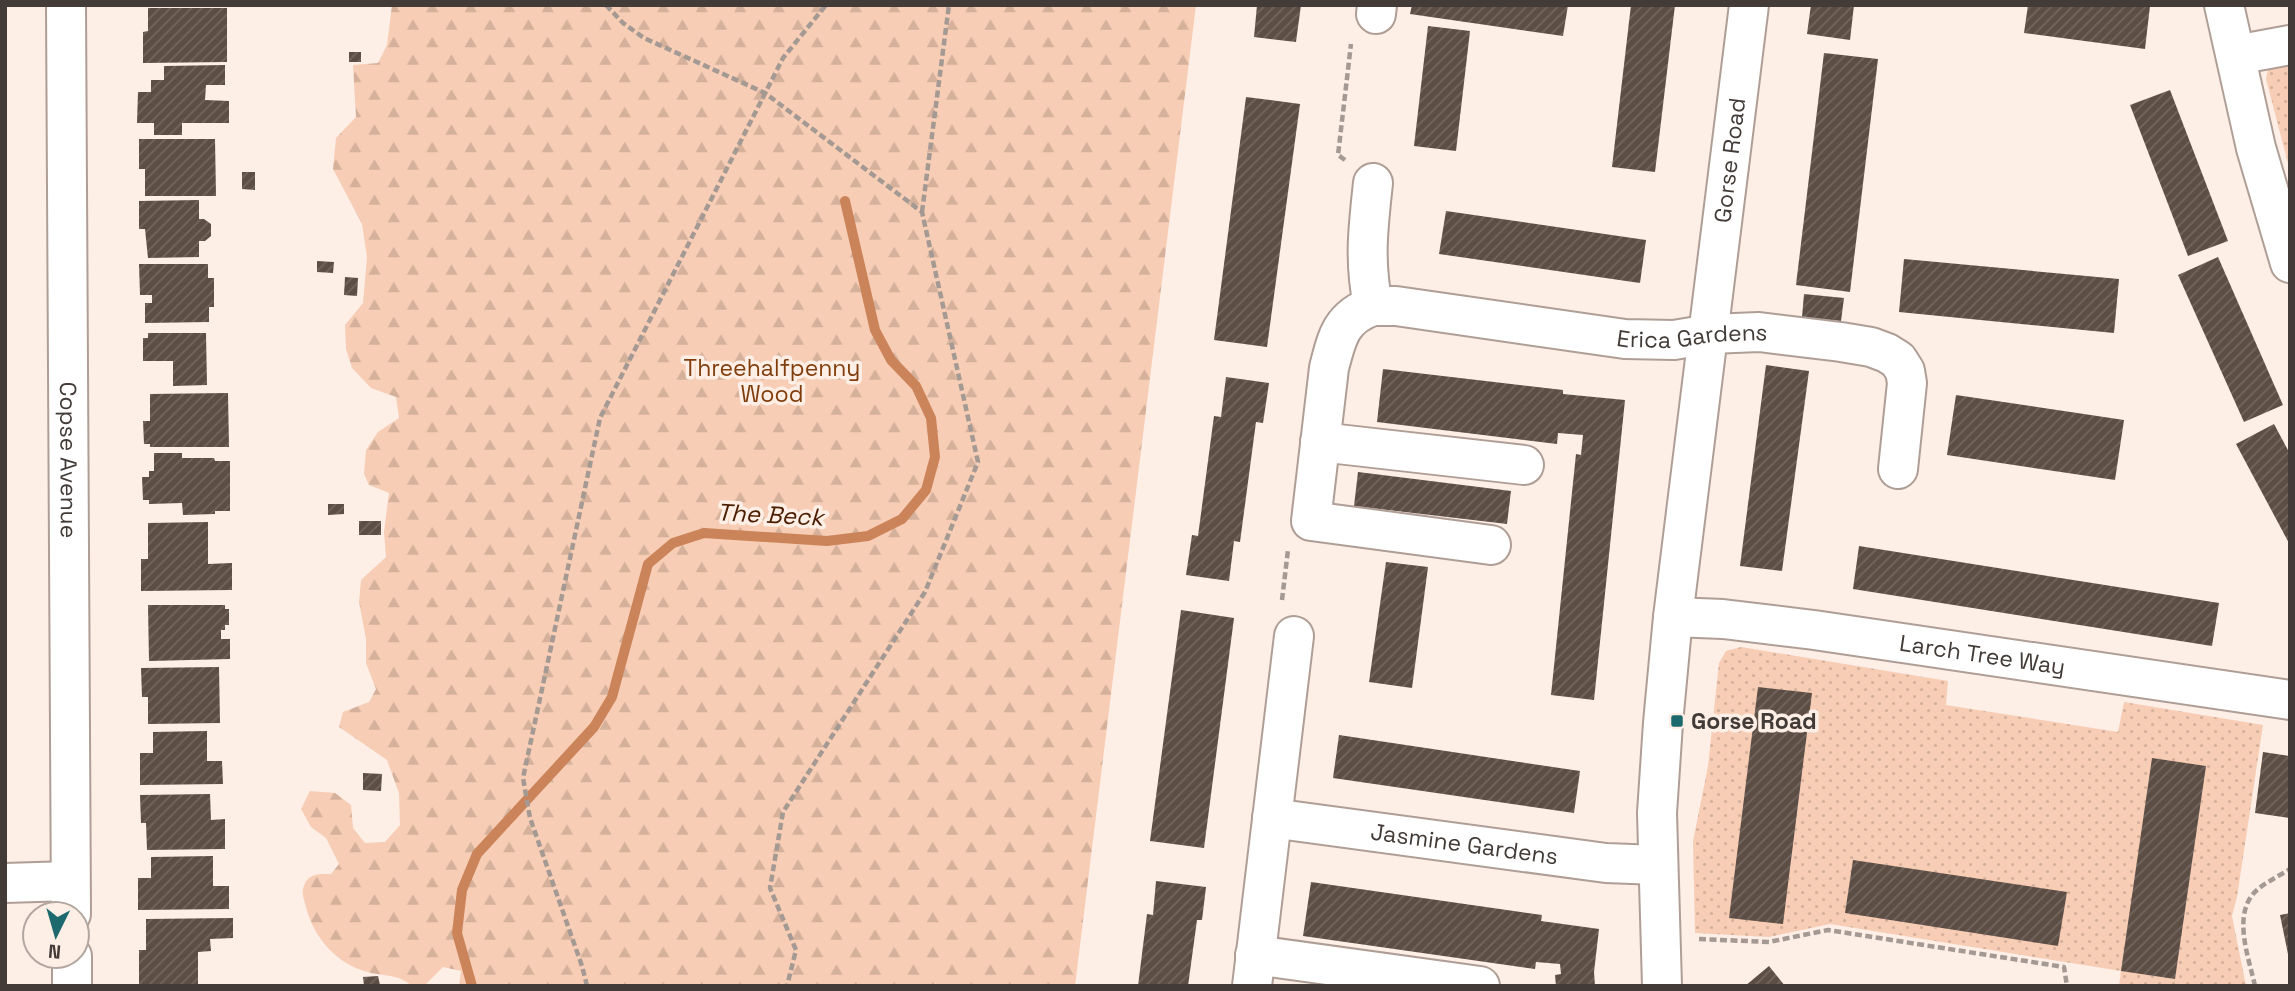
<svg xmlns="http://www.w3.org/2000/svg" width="2295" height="991" font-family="'Space Grotesk',sans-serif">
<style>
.grass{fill:url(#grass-dots)}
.forest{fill:url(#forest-firs)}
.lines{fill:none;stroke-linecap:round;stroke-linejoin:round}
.stream{stroke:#cb8359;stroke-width:10}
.building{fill:url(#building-hatch)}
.minor-casing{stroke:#af9e95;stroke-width:42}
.path{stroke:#a49993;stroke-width:4.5;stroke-dasharray:7 3.5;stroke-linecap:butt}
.minor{stroke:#fff;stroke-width:38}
.poi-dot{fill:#1d6a6e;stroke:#fdeee6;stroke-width:2.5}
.labels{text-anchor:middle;stroke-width:7;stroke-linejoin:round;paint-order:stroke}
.street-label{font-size:23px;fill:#423b37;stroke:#fdeee6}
.park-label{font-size:23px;fill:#813e0c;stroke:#fdeee6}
.poi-label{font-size:23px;font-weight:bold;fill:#423b37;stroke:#fdeee6;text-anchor:start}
.water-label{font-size:24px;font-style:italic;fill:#4b1d00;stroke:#fdeee6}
</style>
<defs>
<pattern id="grass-dots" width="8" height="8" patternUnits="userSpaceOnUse" patternTransform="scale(1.75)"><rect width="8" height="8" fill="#f7cdb5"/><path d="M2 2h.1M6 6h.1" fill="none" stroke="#d5b19c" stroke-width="1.8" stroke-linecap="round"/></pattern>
<pattern id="forest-firs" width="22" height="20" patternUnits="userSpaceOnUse" patternTransform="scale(1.75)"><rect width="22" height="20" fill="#f7cdb5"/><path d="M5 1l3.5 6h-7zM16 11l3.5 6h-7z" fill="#d5b19c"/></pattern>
<pattern id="building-hatch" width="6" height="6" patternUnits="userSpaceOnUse" patternTransform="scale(1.75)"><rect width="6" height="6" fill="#5d4e45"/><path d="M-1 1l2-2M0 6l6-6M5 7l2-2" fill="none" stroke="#72665e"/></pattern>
</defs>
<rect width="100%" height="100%" fill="#fdeee6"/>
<!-- grass -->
<g class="grass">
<path d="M 2290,61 L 2290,171 L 2266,79 L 2268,70 L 2276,64 Z"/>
<path d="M 1741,647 L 1948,681 L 1946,705 L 2118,732 L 2124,702 L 2263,725 L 2237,897 L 2232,916 L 2246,986 L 2119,986 L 2121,971 L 1830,924 L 1769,937 L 1695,933 L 1693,841 L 1708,766 L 1719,663 L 1726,651 Z"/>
</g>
<!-- forest -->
<path class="forest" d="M 392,5 L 1196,5 L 1075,986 L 459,986 L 461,971 L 443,967 L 425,985 L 412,986 C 396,972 379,977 361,970 C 333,960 313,935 306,907 C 304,899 301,893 304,886 C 308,873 320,874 331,874 L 339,864 L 326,838 L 311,827 L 301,809 L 310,791 L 335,793 L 351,805 L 353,828 L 365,843 L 385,842 L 400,825 L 399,793 L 387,760 L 339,727 L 343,712 L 369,702 L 376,689 L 366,663 L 366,639 L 359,602 L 361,580 L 386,557 L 384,532 L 389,493 L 369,485 L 364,474 L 366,450 L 378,432 L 399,418 L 396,397 L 371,388 L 352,368 L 346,349 L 345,325 L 363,303 L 367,257 L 362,224 L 333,169 L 336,138 L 356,117 L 353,65 L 378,63 L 387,45 Z"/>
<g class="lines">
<!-- stream -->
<path class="stream" d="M 472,986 L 457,933 L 462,890 L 477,854 L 594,727 L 612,697 L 648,564 L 673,543 L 704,533 L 827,541 L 868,536 L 902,519 L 926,490 L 935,457 L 931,418 L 916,386 L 891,360 L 875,330 L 845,201"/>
</g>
<!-- building -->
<g class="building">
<path d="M 1257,5 L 1301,5 L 1296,42 L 1254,37 Z"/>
<path d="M 1412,5 L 1568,5 L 1563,36 L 1410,14 Z"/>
<path d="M 1631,5 L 1675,5 L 1655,172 L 1612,167 Z"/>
<path d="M 1811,5 L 1854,5 L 1850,40 L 1807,34 Z"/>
<path d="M 2028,5 L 2150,6 L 2145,49 L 2024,33 Z"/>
<path d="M 148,8 L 227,8 L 227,62 L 143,63 L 143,32 L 148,31 Z"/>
<path d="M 1428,26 L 1470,31 L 1456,151 L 1414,146 Z"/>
<rect x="349" y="52" width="12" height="10"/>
<path d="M 1824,53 L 1878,59 L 1850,292 L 1796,285 Z"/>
<path d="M 225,65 L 225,85 L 206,85 L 205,100 L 229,101 L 229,123 L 182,123 L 182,135 L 154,135 L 154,123 L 137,123 L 138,92 L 151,92 L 151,80 L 164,80 L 164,66 Z"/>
<path d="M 2170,90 L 2228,241 L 2188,256 L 2130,105 Z"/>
<path d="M 1246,97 L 1300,104 L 1267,347 L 1214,340 Z"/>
<path d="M 139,139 L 215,139 L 216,196 L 145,196 L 145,169 L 139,169 Z"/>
<path d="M 242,172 L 255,172 L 255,190 L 242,189 Z"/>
<path d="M 199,200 L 199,219 L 204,219 L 211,224 L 211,236 L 205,241 L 199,241 L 199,257 L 148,258 L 145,229 L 139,229 L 139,201 Z"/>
<path d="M 1446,211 L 1646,240 L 1640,283 L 1439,254 Z"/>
<path d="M 2218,257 L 2283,405 L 2244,422 L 2178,275 Z"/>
<path d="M 1904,259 L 2119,279 L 2114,333 L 1899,312 Z"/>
<path d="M 317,261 L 334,262 L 333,273 L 317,272 Z"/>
<path d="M 139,264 L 208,264 L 208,278 L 214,278 L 214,307 L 209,307 L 209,322 L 145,323 L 145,303 L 152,303 L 152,295 L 140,295 Z"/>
<path d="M 345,277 L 358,278 L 357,296 L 344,295 Z"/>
<path d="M 1804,294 L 1844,298 L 1841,321 L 1802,317 Z"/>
<path d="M 148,333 L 206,333 L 207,385 L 173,386 L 173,361 L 143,361 L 143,338 L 148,338 Z"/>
<path d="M 1766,365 L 1809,371 L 1782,571 L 1740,566 Z"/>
<path d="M 1383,369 L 1563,390 L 1563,394 L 1625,400 L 1594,700 L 1551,695 L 1576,454 L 1581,455 L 1583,435 L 1558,433 L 1557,444 L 1377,422 Z"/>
<path d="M 1226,377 L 1269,383 L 1263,423 L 1256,422 L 1240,542 L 1234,541 L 1229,581 L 1186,575 L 1192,535 L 1198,536 L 1214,416 L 1221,417 Z"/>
<path d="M 228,393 L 229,447 L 150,447 L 150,444 L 144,444 L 143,421 L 150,421 L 150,394 Z"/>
<path d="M 1956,395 L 2124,420 L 2115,480 L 1947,455 Z"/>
<path d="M 2274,424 L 2290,454 L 2290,545 L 2236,444 Z"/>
<path d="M 154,453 L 182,453 L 182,458 L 214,458 L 215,461 L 230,461 L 230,511 L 215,511 L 215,514 L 183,515 L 182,503 L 149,504 L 149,500 L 143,500 L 142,477 L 149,477 L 149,471 L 154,471 Z"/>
<path d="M 1358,472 L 1511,491 L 1507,524 L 1354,506 Z"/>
<path d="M 328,504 L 344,504 L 344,514 L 328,515 Z"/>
<rect x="359" y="521" width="22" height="14"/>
<path d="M 208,522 L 208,564 L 232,563 L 232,590 L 141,591 L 141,559 L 148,559 L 148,523 Z"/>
<path d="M 1859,546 L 2219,603 L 2212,646 L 1853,589 Z"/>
<path d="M 1386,562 L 1428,567 L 1412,688 L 1369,682 Z"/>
<path d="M 148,605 L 225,605 L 225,609 L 229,609 L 229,625 L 225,625 L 225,630 L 221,630 L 221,639 L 230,639 L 230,659 L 149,661 Z"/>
<path d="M 1181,610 L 1234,618 L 1204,848 L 1150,841 Z"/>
<path d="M 219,667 L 220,723 L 148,724 L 148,697 L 142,697 L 141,668 Z"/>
<path d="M 1758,687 L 1812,693 L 1783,924 L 1729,918 Z"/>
<path d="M 207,731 L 207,761 L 222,761 L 223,784 L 140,785 L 140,753 L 153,753 L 153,732 Z"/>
<path d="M 1339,735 L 1580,771 L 1574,813 L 1333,778 Z"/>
<path d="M 2263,752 L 2290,756 L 2290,818 L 2255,813 Z"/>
<path d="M 2152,758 L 2206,766 L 2175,979 L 2121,971 Z"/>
<path d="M 363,773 L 382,774 L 381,791 L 363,790 Z"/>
<path d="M 210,794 L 211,820 L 225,819 L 225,849 L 147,850 L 146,823 L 141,823 L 140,795 Z"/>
<path d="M 213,856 L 213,886 L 229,886 L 229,909 L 138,910 L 138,878 L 151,878 L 151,857 Z"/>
<path d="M 1853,860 L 2067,892 L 2058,946 L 1845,913 Z"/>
<path d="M 1156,881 L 1206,887 L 1202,920 L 1197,920 L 1188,986 L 1138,986 L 1147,914 L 1153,915 Z"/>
<path d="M 1311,882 L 1542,915 L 1541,921 L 1599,929 L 1594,972 L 1595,986 L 1556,986 L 1555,975 L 1561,974 L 1560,964 L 1536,962 L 1535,969 L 1303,936 Z"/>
<path d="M 2290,913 L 2290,959 L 2289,959 L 2280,915 Z"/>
<path d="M 233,918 L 233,938 L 210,939 L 211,951 L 198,952 L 198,986 L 139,986 L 139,950 L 146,950 L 146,919 Z"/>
<path d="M 1769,966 L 1785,986 L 1745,986 Z"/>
<path d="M 378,976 L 380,985 L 364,986 L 363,977 Z"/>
</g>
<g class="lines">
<!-- minor casing -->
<g class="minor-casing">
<g id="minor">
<path id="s1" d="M 66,5 L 71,914"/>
<path d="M 2224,5 L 2256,148 L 2290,263"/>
<path d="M 1376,14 L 1377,5"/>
<path d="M 2236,55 L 2290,45"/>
<path d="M 1373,183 C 1368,229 1364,260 1373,306 C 1341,317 1337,337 1329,368 L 1311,521 L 1491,545"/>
<path id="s2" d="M 1373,306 L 1396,306 L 1625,339 L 1674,340 L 1710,334 L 1759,332 L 1841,342 L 1871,347 L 1887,353 L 1898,360 L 1905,371 L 1907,383 L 1898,469"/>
<path d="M 1320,442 L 1524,465"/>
<path id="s3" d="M 1673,617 L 1723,619 L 1814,630 L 2290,700"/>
<path id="s4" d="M 1272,818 L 1606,863 L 1658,865"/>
<path d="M 5,883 L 70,881"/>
<path d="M 1255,955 L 1480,986"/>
<path d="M 72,956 L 72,986"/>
<path d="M 1252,986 L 1294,636"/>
<path id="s5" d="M 1662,986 L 1657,813 L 1663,723 L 1673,617 L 1749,5"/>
</g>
</g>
<!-- path -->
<g class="path">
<path d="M 606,5 L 623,23 L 644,38 L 765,93 L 922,212 L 978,462 L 925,592 L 783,812 L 770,888 L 796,950 L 787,986"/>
<path d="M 1345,160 L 1338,155 L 1351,44"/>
<path d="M 922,212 L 949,5"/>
<path d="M 1282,600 L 1288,550"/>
<path d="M 1699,939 L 1769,942 L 1828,930 L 2064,967 L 2067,986"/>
<path d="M 587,986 L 582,966 L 530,818 L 523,778 L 600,418 L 783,58 L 826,5"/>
<path d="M 2255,986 C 2249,958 2231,913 2257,890 C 2266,882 2279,876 2290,869"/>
</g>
<!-- minor -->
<use href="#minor" class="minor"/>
</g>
<!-- markers -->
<rect class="poi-dot" x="1670" y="714" width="14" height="14" rx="3.5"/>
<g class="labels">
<!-- street labels -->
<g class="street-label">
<text dy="8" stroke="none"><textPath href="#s5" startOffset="830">Gorse Road</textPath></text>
<text dy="8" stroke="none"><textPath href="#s2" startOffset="322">Erica Gardens</textPath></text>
<text dy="8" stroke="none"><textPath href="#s1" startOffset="455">Copse Avenue</textPath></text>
<text dy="8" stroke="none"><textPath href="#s3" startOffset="312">Larch Tree Way</textPath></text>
<text dy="8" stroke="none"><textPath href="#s4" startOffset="194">Jasmine Gardens</textPath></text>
</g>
<!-- park labels -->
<g class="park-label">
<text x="772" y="376">Threehalfpenny<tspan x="772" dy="26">Wood</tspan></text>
</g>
<!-- poi labels -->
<g class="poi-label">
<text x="1691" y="729">Gorse Road</text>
</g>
<!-- water labels -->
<g class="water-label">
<text transform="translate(770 515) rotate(3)" y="8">The Beck</text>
</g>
</g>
<!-- border -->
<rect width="2295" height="991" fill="none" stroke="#423b37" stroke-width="14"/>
<!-- north arrow -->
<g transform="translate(56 935) rotate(185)"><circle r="33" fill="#fdeee6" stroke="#b2a6a0" stroke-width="2"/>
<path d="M0-5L12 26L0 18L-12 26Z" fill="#1d6a6e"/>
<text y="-10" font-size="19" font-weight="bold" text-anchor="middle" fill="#423b37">N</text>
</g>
</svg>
